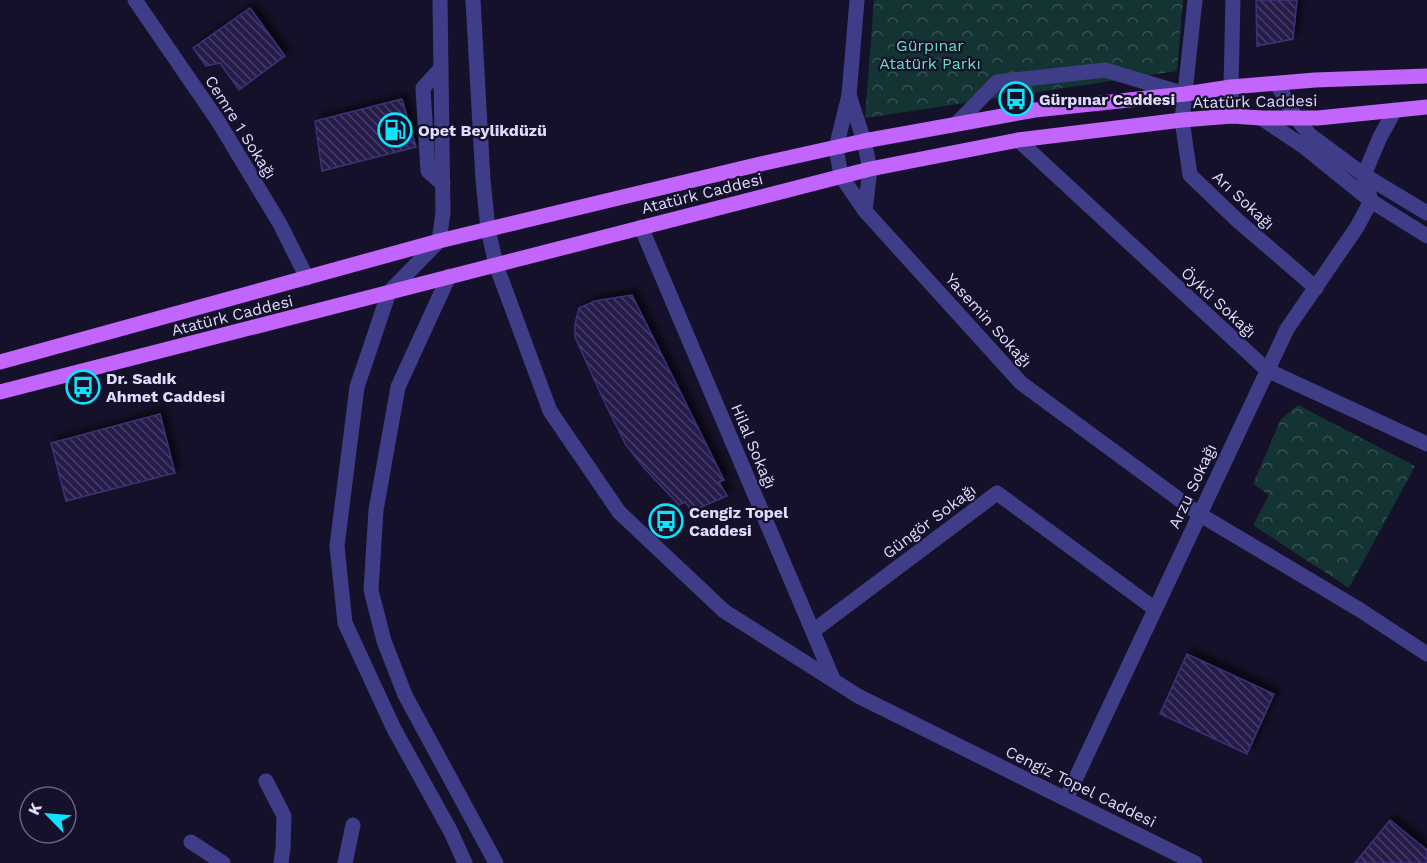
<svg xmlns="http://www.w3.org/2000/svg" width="1427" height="863" font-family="'Work Sans',sans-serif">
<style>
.forest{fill:url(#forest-crowns)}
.building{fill:url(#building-back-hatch);stroke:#3e3077;stroke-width:1.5;filter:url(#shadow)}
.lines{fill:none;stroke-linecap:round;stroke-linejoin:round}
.minor{stroke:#403d88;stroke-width:15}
.major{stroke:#c265fc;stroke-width:15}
.labels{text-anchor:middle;stroke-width:4.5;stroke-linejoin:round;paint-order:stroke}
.park-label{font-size:16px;fill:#67dfc0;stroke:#16112a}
.poi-label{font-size:16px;font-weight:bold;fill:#dfdbfe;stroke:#16112a;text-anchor:start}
.street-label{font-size:16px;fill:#dfdbfe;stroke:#16112a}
</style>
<defs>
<pattern id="forest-crowns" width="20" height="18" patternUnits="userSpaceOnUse" patternTransform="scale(1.5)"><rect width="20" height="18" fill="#143433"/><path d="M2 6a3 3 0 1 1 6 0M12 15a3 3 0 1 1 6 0" fill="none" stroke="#365152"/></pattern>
<pattern id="building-back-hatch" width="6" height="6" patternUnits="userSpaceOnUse" patternTransform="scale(1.5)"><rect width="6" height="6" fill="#271e4b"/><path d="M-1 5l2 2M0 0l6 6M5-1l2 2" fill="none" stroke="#463e66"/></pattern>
<filter id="shadow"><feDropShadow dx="5.5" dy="-5.5" stdDeviation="3" flood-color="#0009"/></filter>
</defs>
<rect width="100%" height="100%" fill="#16112a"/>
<!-- forest -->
<g class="forest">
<path d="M 874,0 L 1183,0 L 1177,71 L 865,118 Z"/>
<path d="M 1298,405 L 1415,466 L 1349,588 L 1253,525 L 1269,495 L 1253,484 L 1281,419 Z"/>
</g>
<!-- building -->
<g class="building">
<path d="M 1256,0 L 1297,0 L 1293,39 L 1257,46 Z"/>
<path d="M 250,8 L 285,56 L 239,90 L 220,63 L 206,66 L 193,48 Z"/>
<path d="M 402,99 L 416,147 L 322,171 L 315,121 Z"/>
<path d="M 632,295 L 724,480 L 719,482 L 727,496 L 692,511 L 685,502 L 679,505 L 645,469 L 626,445 L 604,401 L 575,337 L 575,324 L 579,308 L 595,301 Z"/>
<path d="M 160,414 L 175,473 L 66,501 L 51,443 Z"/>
<path d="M 1187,654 L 1274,694 L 1247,754 L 1160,714 Z"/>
<path d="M 1390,820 L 1427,850 L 1427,863 L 1355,863 Z"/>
</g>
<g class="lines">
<!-- minor -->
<g class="minor">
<path d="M 135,0 L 218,121 L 280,224 L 307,278"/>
<path d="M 440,0 L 443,213 L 439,241 L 389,292 L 357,387 L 337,546 L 345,623 L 394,729 L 451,832 L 465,863"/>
<path d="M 473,0 L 483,180 L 488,229 L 496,265 L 550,411 L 619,512 L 724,611 L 858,696 L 1195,863"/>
<path d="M 857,0 L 849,95 L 836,148 L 841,176 L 865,211 L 1021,383 L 1199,514 L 1360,610 L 1427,654"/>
<path d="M 1195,0 L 1182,120 L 1190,175 L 1237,220 L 1316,288"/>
<path d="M 441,68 L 423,88 L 428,171 L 443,184"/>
<path d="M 1277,84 L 1296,118 L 1310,135 L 1364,175 L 1427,213"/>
<path d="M 849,95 L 864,141 L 870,169 L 865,211"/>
<path d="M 1232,116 L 1231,87 L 1233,0"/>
<path d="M 1261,118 L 1303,146 L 1371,201 L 1427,236"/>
<path d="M 956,124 L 997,82 L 1105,70 L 1185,94"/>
<path d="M 1018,140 L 1267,370 L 1427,444"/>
<path d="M 641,227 L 833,679"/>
<path d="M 449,276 L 398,387 L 376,510 L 371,590 L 384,641 L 405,695 L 496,863"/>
<path d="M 813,631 L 997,493 L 1155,609"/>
<path d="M 266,781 L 284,816 L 283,848 L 281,863"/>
<path d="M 1066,799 L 1287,329 L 1357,227 L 1371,201 L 1364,175 L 1380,137 L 1395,110"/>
<path d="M 191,842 L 223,863"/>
<path d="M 345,863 L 353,825"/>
</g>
<!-- major -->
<g class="major">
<path d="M 0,362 L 439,241 L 756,165 L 864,141 L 1035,110 L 1185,94 L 1231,87 L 1315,80 L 1427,76"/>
<path d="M 0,392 L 870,169 L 1018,140 L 1182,120 L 1232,116 L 1261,118 L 1318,118 L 1427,107"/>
</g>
</g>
<!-- icons -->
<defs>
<g id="bus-ring" transform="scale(1.725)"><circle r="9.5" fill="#16112a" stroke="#0be4fb" stroke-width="1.5"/><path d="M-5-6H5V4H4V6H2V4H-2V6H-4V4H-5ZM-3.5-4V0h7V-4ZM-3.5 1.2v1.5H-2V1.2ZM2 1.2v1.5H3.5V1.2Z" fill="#0be4fb"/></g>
<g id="fuel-ring" transform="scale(1.725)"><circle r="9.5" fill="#16112a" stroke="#0be4fb" stroke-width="1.5"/><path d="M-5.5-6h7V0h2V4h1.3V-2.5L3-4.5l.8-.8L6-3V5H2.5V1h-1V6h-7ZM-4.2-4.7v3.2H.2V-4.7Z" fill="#0be4fb"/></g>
</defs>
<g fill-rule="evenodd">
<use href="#bus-ring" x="1016" y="99"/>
<use href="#fuel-ring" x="395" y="130"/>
<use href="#bus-ring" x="83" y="387"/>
<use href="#bus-ring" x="666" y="521"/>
</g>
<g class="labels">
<!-- park labels -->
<g class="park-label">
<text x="930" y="51">Gürpınar<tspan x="930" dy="18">Atatürk Parkı</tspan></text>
</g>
<!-- poi labels -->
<g class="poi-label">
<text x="1039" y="105">Gürpınar Caddesi</text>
<text x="418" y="136">Opet Beylikdüzü</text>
<text x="106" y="384">Dr. Sadık<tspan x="106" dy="18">Ahmet Caddesi</tspan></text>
<text x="689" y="518">Cengiz Topel<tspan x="689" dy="18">Caddesi</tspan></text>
</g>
<!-- street labels -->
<g class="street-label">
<text transform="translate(1255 101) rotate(-1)" y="6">Atatürk Caddesi</text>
<text transform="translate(241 127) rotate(58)" y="6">Cemre 1 Sokağı</text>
<text transform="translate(702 193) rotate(-14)" y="6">Atatürk Caddesi</text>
<text transform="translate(1244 200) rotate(43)" y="6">Arı Sokağı</text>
<text transform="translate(1219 302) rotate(43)" y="6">Öykü Sokağı</text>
<text transform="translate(232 315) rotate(-14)" y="6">Atatürk Caddesi</text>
<text transform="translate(989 320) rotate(48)" y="6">Yasemin Sokağı</text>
<text transform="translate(754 446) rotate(67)" y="6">Hilal Sokağı</text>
<text transform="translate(1192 486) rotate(-65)" y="6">Arzu Sokağı</text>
<text transform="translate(929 521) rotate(-37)" y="6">Güngör Sokağı</text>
<text transform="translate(1081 786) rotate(26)" y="6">Cengiz Topel Caddesi</text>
</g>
</g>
<!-- north arrow -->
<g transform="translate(48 815) rotate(295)"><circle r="28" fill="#16112a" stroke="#66627f" stroke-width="1.5"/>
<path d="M0-4.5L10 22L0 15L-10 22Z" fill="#0be4fb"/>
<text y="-9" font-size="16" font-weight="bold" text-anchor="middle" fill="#dfdbfe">K</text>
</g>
</svg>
